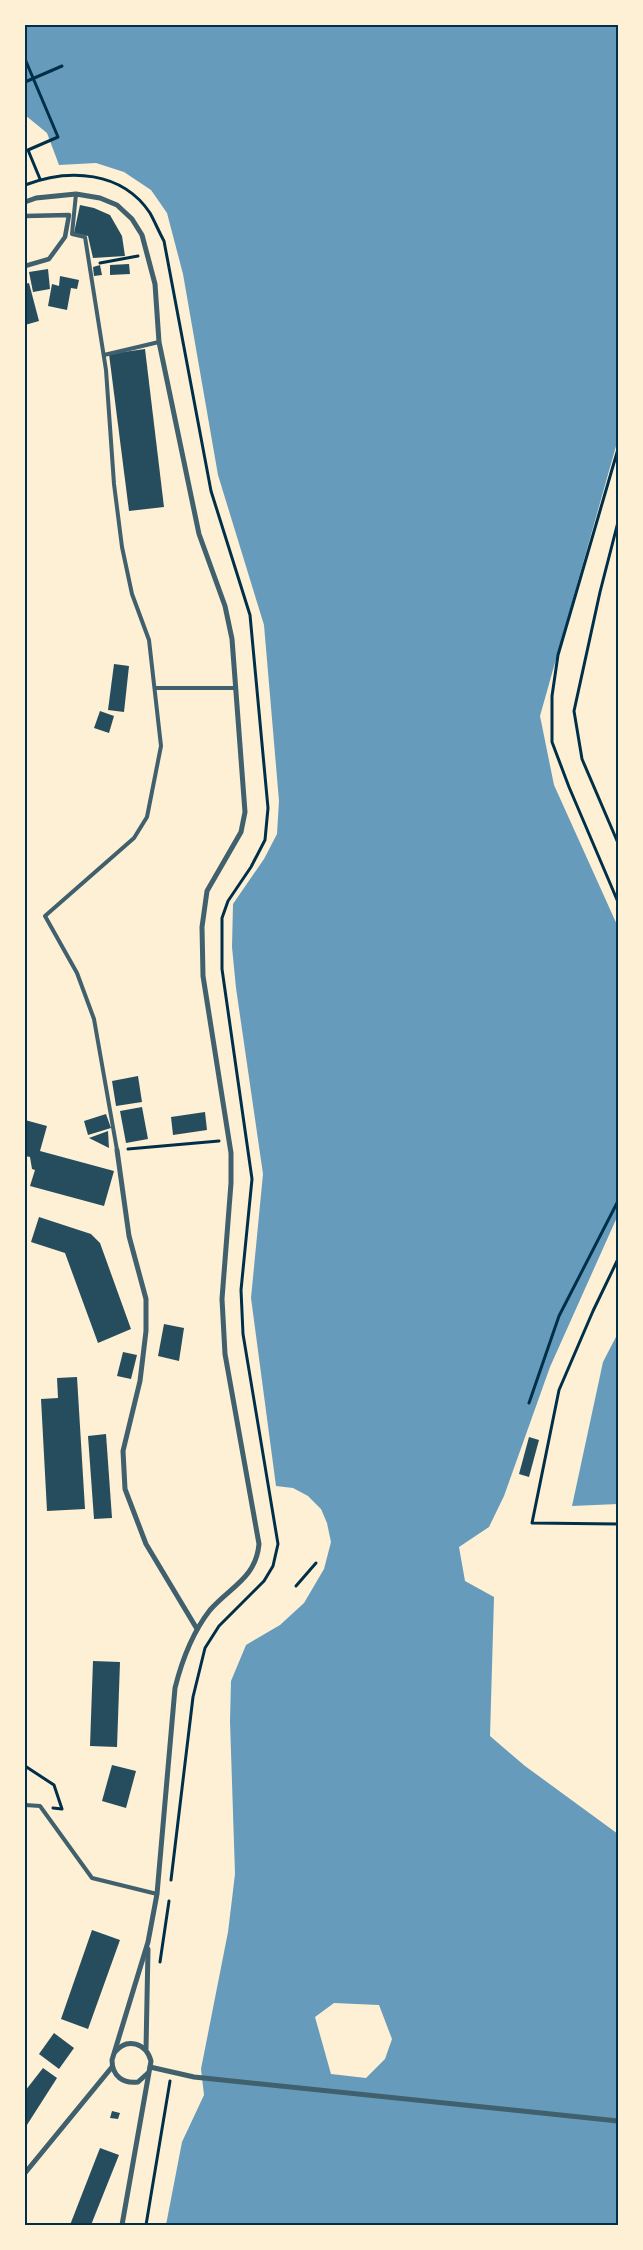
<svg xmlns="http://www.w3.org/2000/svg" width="643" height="2250" font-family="Ubuntu,sans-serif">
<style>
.water{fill:#669bbc;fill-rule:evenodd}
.building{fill:#264d5e}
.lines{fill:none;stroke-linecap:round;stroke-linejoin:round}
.path{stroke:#003049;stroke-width:3}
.service{stroke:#3f606c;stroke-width:4}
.pedestrian{stroke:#3f606c;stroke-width:4.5}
.minor{stroke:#3f606c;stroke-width:5}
.neatline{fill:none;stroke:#003049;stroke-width:2}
</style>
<rect width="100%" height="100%" fill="#fdf0d5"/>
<!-- water -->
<g class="water">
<path d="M 25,25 L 618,25 L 618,439 L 540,716 L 554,785 L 618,927 L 618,1215 L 550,1367 L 504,1496 L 489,1527 L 459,1547 L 465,1581 L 494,1597 L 490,1736 L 525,1766 L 618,1834 L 618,2225 L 166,2225 L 182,2142 L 204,2095 L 201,2069 L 228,1932 L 235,1874 L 230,1721 L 231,1681 L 246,1645 L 280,1625 L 304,1603 L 324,1569 L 331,1542 L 327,1523 L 321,1509 L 308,1496 L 293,1488 L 276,1486 L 251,1298 L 263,1174 L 236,988 L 232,947 L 233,904 L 264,859 L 277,834 L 279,801 L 264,625 L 218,475 L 183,274 L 167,213 L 151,190 L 124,172 L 96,163 L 59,165 L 47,133 L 25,115 ZM 334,2003 L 379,2005 L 392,2039 L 385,2059 L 366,2078 L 331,2074 L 315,2017 Z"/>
<path d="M 618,1333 L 618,1504 L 572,1506 L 603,1362 Z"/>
</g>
<!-- building -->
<g class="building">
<path d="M 80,205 L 94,208 L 110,215 L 122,236 L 125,256 L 93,258 L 88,236 L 74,233 Z"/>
<path d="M 129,264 L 130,274 L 110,275 L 110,265 Z"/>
<path d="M 100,265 L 102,275 L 94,276 L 93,267 Z"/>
<path d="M 48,269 L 50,289 L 33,292 L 29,272 Z"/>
<path d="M 60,276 L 79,280 L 77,289 L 71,288 L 67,310 L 48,306 L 52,284 L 59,286 Z"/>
<path d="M 29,283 L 39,321 L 25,325 L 25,284 Z"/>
<path d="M 145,349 L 164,507 L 129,511 L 109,354 Z"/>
<path d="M 114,664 L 129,666 L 124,712 L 108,710 Z"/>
<path d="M 100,711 L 114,716 L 109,733 L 94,728 Z"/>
<path d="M 138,1076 L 142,1102 L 116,1106 L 112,1081 Z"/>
<path d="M 142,1107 L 148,1139 L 126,1143 L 120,1111 Z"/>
<path d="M 205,1112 L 207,1130 L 173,1135 L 171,1117 Z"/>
<path d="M 106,1114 L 111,1128 L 88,1135 L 84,1121 Z"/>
<path d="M 25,1120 L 47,1126 L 40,1151 L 114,1171 L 104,1206 L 30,1186 L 35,1170 L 32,1169 L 30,1157 L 25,1156 Z"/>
<path d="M 108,1131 L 109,1148 L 89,1138 Z"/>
<path d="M 39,1217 L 91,1234 L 100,1243 L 131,1329 L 98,1343 L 65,1253 L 31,1242 Z"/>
<path d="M 164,1324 L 184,1328 L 179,1361 L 158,1356 Z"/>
<path d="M 123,1352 L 137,1355 L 131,1379 L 117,1376 Z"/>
<path d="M 77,1377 L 85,1509 L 47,1511 L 41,1399 L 58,1398 L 57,1378 Z"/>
<path d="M 106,1434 L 112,1518 L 94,1519 L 88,1436 Z"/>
<path d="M 529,1437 L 539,1440 L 529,1477 L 519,1474 Z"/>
<path d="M 93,1661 L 120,1662 L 117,1747 L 90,1746 Z"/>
<path d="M 112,1765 L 136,1771 L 126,1808 L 102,1801 Z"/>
<path d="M 92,1930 L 120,1940 L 88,2029 L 61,2019 Z"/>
<path d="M 54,2033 L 74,2048 L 59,2069 L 39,2054 Z"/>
<path d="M 43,2068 L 57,2078 L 25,2128 L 25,2091 Z"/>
<path d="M 112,2111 L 120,2113 L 118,2119 L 110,2118 Z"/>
<path d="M 100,2148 L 119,2155 L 91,2225 L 70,2225 Z"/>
</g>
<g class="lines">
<!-- path -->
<g class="path">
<path d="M 25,59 L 58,137 L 28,150 L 40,179"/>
<path d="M 25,82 L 62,66"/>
<path d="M 25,185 C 69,168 122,171 150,213 C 155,222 159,232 164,241 L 211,491 L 250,615 L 268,808 L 265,840 L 251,867 L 228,901 L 222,918 L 222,969 L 252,1179 L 241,1290 L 243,1334 L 278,1544 L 273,1566 L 264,1581 L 219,1626 L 205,1648 L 193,1697 L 171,1880"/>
<path d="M 100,263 L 138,256"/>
<path d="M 618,449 L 558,655 L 552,696 L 552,742 L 569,787 L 618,902"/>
<path d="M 618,522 L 600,592 L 574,711 L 582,759 L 618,843"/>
<path d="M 128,1149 L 219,1141"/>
<path d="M 618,1259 L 593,1311 L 559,1390 L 532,1523 L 618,1524"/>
<path d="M 529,1403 L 559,1316 L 618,1201"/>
<path d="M 296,1586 L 316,1563"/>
<path d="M 25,1766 L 54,1785 L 62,1809 L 53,1808"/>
<path d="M 160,1962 L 169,1901"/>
<path d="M 146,2225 L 170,2081"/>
</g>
<!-- service -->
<g class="service">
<path d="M 76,194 L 72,234 L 85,237 L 106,370 L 114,484 L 122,547 L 132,594 L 149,640 L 161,746 L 147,817 L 134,838 L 45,916 L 77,973 L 94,1019 L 117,1150"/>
<path d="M 104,355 L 159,342"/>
<path d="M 155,688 L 236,688"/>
<path d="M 25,1805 L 40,1806 L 92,1878 L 157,1894"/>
</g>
<!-- pedestrian -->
<path class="pedestrian" d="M 25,216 L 69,215 L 65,237 L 49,259 L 25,266"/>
<!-- minor -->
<g class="minor">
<path d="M 25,202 L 36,198 L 76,194 L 100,198 L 117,205 L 132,219 L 142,235 L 155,284 L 159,342 L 199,534 L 225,606 L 232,639 L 245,812 L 241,832 L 207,891 L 202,927 L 203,976 L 231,1153 L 231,1183 L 222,1299 L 225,1354 L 259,1544 C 256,1578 230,1587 210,1610 C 192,1633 182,1660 175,1688 L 157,1894 L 148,1942 L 112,2060 C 112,2076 123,2084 138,2082 L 148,2073"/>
<path d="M 117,1150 L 129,1236 L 146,1299 L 146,1331 L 140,1381 L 123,1451 L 125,1489 L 146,1544 L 197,1629"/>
<path d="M 146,2049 L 148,1949"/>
<path d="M 115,2052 C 127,2037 146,2043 151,2061 L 122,2225"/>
<path d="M 150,2067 L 194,2077 L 618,2121"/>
<path d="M 25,2173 L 112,2067"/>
</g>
</g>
<!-- border -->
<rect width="643" height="2250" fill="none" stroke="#fdf0d5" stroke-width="52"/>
<rect x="26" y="26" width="591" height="2198" class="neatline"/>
</svg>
